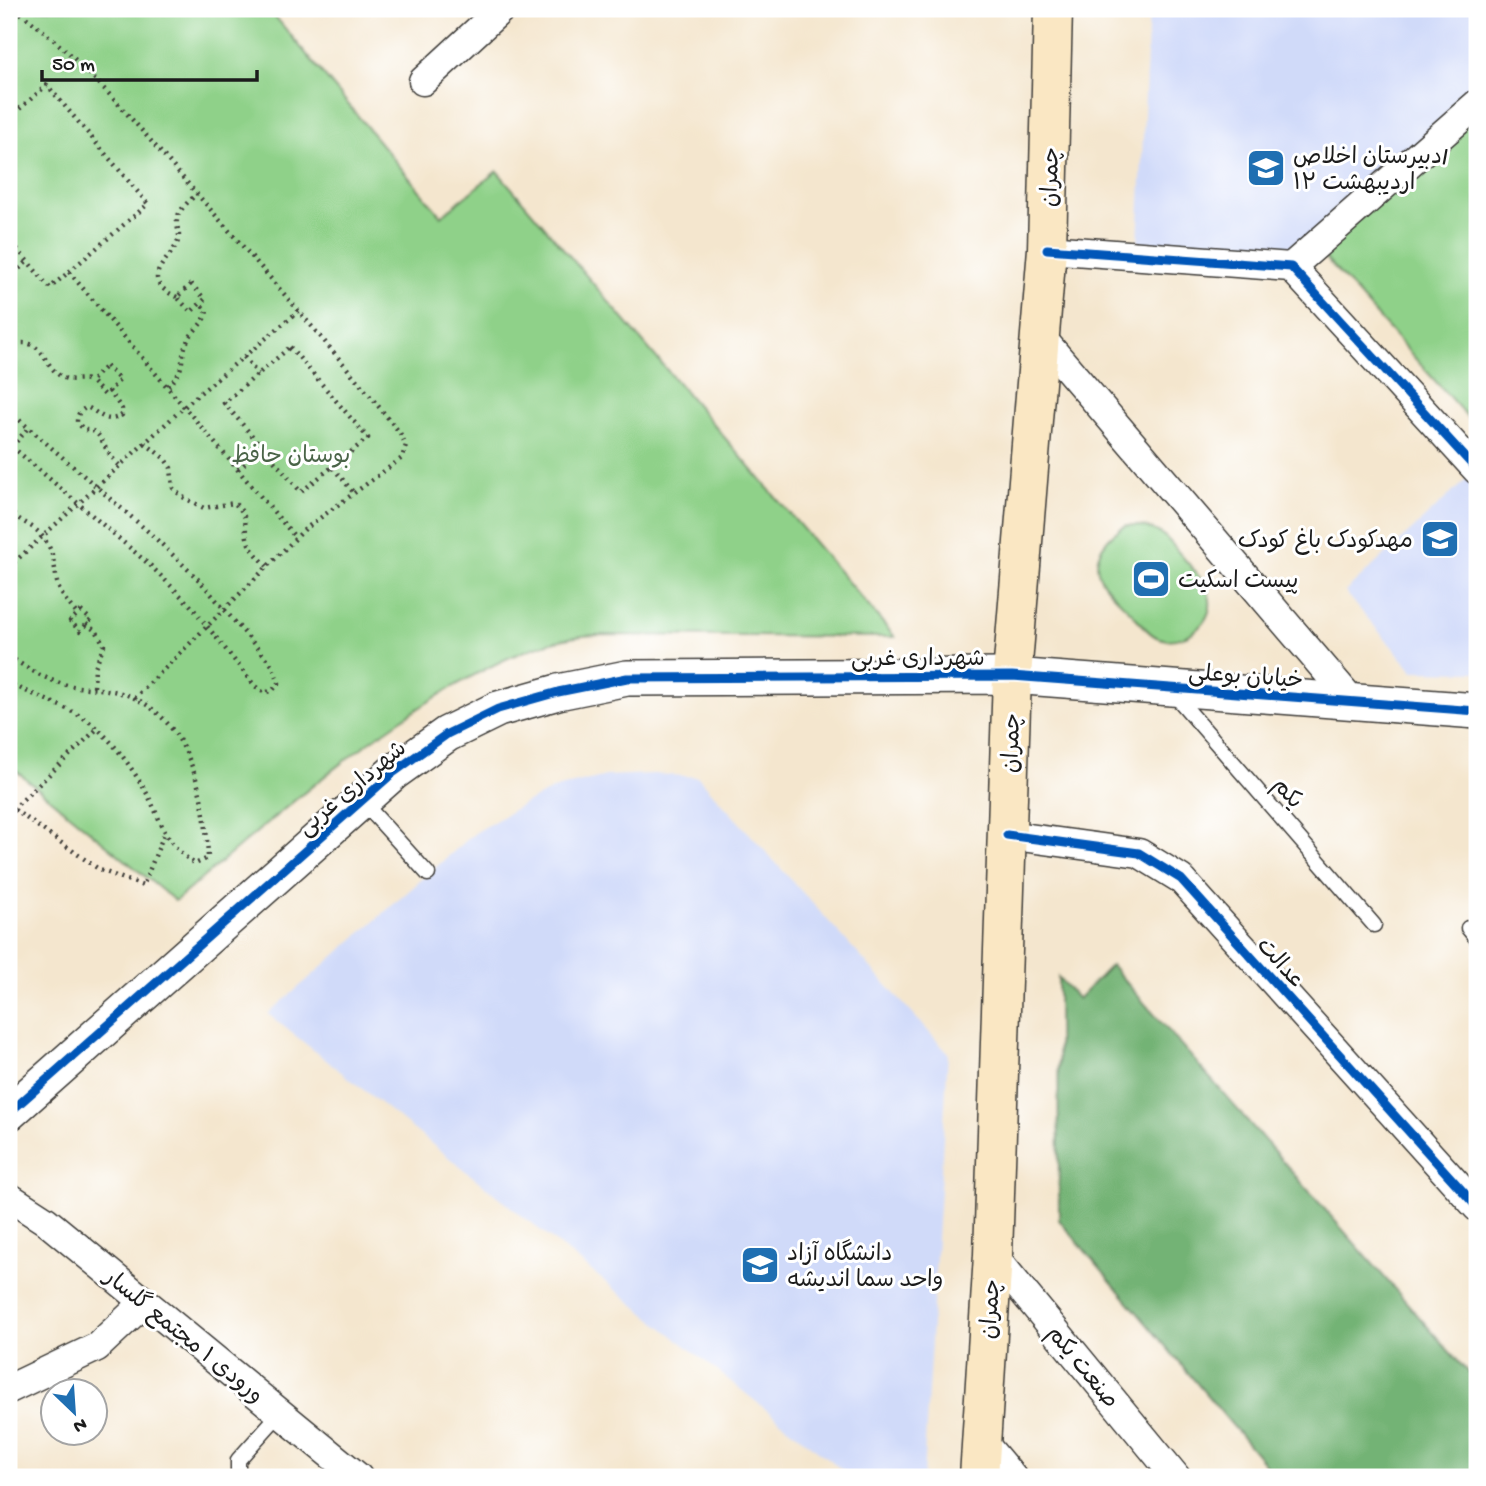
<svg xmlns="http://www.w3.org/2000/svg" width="1486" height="1486" font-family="'Gochi Hand','Playpen Sans Arabic',sans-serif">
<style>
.built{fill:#d0daf9}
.green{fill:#8fd189;stroke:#567652;stroke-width:2}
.forest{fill:#73b375;stroke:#486848;stroke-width:2}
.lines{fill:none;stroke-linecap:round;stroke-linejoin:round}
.service-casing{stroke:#3c3a37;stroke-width:17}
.minor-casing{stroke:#3c3a37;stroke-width:31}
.tertiary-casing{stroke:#3c3a37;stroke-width:38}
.secondary-casing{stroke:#3c3a37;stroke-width:41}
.path{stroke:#3c3a37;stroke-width:4.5;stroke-dasharray:2 5;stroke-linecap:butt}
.service{stroke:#fff;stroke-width:14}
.minor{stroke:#fff;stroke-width:28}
.tertiary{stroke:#fff;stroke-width:35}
.secondary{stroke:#fae7c3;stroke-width:38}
.cycleway-casing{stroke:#fff;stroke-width:13}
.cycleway{stroke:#0057b8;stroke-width:9}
.labels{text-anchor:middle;stroke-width:6;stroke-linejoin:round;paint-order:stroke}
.poi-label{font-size:23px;fill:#1c1c1c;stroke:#fff;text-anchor:start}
.street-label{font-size:23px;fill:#1c1c1c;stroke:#fff}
.park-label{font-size:23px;fill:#4a6448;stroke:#fff}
</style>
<rect width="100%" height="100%" fill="#fff"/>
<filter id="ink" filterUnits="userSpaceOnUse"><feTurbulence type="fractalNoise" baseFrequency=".0143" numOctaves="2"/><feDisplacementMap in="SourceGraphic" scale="14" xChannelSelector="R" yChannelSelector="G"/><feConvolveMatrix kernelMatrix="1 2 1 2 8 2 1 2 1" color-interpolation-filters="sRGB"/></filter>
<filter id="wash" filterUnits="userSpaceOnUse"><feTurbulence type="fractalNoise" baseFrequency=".00686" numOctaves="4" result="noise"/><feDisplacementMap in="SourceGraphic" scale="28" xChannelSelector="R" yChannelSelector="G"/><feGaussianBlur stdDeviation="1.57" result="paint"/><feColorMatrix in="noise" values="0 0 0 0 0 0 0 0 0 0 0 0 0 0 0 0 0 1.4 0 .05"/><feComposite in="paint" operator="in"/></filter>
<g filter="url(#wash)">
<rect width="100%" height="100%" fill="#f4e6ce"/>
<!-- built -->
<g class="built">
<path d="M 1149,9 L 1477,9 L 1477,92 L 1288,256 L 1138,244 Z"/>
<path d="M 1469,477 L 1477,486 L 1477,672 L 1413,671 L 1345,592 Z"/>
<path d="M 654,774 L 698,777 L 948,1053 L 923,1477 L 851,1477 L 268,1014 L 475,833 L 525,803 L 557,788 L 606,776 Z"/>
</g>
<!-- green -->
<g class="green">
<path d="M 9,9 L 269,9 L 441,216 L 497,171 L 895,637 L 597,635 C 545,637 498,661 453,687 C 352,746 265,826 175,901 L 9,765 Z"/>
<path d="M 1477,114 L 1477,428 L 1321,253 Z"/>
<path d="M 1127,525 C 1139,526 1148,526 1158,532 C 1167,536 1174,547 1181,555 C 1197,574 1224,598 1202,624 C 1192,636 1174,643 1159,638 C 1149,635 1139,621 1132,613 C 1121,602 1106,590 1100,577 C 1090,555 1109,534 1127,525 Z"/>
</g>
<!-- forest -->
<path class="forest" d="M 1111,965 L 1477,1383 L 1477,1477 L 1276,1477 L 1059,1220 L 1058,977 L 1078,999 Z"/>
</g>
<g filter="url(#ink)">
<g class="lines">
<!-- service casing -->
<g class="service-casing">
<g id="service">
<path d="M 1173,693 L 1374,925"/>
<path d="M 362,801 L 428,874"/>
<path d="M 1468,928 L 1477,939"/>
<path d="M 243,1477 L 238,1470 L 238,1460 L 280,1413"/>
</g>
</g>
<!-- minor casing -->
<g class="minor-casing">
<g id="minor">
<path d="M 423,81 L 501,9"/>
<path d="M 1047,249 L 1291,267 L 1477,470"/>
<path d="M 1291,267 L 1477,104"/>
<path d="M 1040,336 L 1353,702"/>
<path d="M 1007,835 L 1139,853 L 1181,879 L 1477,1207"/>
<path d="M 9,1197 L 46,1221 L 358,1477"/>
<path d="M 993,1255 L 1176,1477"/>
<path d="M 9,1389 L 97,1347 L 145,1302"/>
<path d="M 981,1440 L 1012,1477"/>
</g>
</g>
<!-- tertiary casing -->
<g class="tertiary-casing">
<path id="tertiary" d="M 9,1113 L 394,772 L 447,734 L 498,709 L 558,692 L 627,678 L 1012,676 L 1477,711"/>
</g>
<!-- secondary casing -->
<g class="secondary-casing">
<path id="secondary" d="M 979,1477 L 993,1255 L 1012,676 L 1047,249 L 1053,9"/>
</g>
<!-- path -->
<g class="path">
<path d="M 15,9 C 84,59 134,122 190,186 C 261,267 332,348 400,433 L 406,445 L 402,458 L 305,529 L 134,699"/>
<path d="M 9,118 L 47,85 L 148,204 L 50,288 L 9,239"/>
<path d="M 69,272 L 296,538"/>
<path d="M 9,278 L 28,261"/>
<path d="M 191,284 L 205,299 L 191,312 L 177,297 Z"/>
<path d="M 177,297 C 135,278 171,261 178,241 C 181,233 176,228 177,220 C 178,210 190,200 197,194"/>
<path d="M 9,346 C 45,333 41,367 64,378 C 73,382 82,377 91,381"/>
<path d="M 290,347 L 368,438 L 301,492 L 224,403 Z"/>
<path d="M 244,357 L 258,374"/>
<path d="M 106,366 L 120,380 L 105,395 L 91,381 Z"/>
<path d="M 168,386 C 188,368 178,359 188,340 C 194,329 204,324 207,311 L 200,304"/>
<path d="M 109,391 L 122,409 L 122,415 C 106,425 100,413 87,407 C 80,411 77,414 77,422 L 84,430 C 100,429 101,441 108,452 C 111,457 116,462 120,466"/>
<path d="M 9,411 L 151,534 L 200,581 L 272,665 L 279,683 L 273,690 L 264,693 L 255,686 L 191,606 L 151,566 L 9,444"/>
<path d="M 145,443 L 165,459 L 171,468 L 173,488 L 181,496 L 204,508 L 234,503 C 251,517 242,526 249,544 C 253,552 261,559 267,566"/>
<path d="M 12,447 L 27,429"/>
<path d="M 333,468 L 354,493"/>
<path d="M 238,469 L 263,448"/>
<path d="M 9,509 C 16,521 33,524 42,536 C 54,550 54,565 57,582 C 60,595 69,604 77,614"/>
<path d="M 9,567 L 194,398 L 300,310"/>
<path d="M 81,611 L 91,620 L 80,631 L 70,621 Z"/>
<path d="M 86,624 L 97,632 L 104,645 L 95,667 L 94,687"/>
<path d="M 9,656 C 28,669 49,682 72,686 C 88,689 105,688 121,693 C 189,713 206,796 208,858 L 195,864 C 162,841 163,822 145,790 C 130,765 108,733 82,717 C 59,704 33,695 9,683"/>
<path d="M 9,806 L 100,870 L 143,886 L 164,834"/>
<path d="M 13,809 L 96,730"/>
</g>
<!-- service -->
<use href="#service" class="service"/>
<!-- minor -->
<use href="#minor" class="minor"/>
<!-- tertiary -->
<use href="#tertiary" class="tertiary"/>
<!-- secondary -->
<use href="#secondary" class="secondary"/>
<!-- cycleway casing -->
<g class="cycleway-casing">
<g id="cycleway">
<path d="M 1047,249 L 1291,267 L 1477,470"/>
<path d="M 1007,835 L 1139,853 L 1181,879 L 1477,1207"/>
<path d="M 9,1113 L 394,772 L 447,734 L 498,709 L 558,692 L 627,678 L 1012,676 L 1477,711"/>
</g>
</g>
<!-- cycleway -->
<use href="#cycleway" class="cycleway"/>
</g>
</g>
<!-- icons -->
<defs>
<g id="school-square" transform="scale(2.0125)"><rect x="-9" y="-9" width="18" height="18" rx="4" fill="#1f6fb2" stroke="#fff"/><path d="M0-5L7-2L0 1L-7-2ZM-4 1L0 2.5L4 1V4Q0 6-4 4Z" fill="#fff"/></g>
<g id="stadium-square" transform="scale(2.0125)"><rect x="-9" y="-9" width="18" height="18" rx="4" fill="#1f6fb2" stroke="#fff"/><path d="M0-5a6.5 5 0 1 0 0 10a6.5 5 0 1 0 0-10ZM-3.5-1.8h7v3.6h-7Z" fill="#fff"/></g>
<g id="university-square" transform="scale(2.0125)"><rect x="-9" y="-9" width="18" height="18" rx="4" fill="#1f6fb2" stroke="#fff"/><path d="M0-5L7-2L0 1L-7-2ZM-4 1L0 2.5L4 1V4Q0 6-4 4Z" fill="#fff"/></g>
</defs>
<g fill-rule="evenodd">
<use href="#school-square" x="1266" y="168"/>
<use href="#school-square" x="1440" y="539"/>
<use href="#stadium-square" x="1151" y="579"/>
<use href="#university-square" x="760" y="1265"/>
</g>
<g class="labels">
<!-- poi labels -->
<g class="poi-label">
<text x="1293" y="163">دبیرستان اخلاص/<tspan x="1293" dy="26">۱۲ اردیبهشت</tspan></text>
<text x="1413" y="547" text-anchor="end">مهدکودک باغ کودک</text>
<text x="1178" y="587">پیست اسکیت</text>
<text x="787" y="1260">دانشگاه آزاد<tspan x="787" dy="26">واحد سما اندیشه</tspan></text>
</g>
<!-- street labels -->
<g class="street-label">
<text transform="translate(1049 177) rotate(-88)" y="8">چمران</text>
<text x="918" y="665">شهرداری غربی</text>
<text transform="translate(1246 675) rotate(4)" y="8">خیابان بوعلی</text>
<text transform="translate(1010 743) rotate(-88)" y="8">چمران</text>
<text transform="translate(351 787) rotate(-40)" y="8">شهرداری غربی</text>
<text transform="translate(1289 792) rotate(49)" y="8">یکم</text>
<text transform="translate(1282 962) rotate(48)" y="8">عدالت</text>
<text transform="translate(989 1309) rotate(-86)" y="8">چمران</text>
<text transform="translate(185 1335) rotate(39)" y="8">ورودی ۱ مجتمع گلسار</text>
<text transform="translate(1084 1366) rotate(51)" y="8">صنعت یکم</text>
</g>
<!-- park labels -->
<g class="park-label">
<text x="291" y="462">بوستان حافظ</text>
</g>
</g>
<!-- margin -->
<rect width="1486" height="1486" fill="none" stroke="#fff" stroke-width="35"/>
<!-- north arrow -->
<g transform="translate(74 1412) rotate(155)"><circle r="33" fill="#ffffff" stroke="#a4a4a4" stroke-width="2"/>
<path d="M0-5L12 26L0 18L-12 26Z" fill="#1f6fb2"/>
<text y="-10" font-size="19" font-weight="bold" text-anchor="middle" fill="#1c1c1c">N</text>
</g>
<!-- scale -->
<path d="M42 70v10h215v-10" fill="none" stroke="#1c1c1c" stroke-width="3.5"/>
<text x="52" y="70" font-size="21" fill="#1c1c1c" stroke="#ffffff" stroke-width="5" paint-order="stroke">50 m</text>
</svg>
